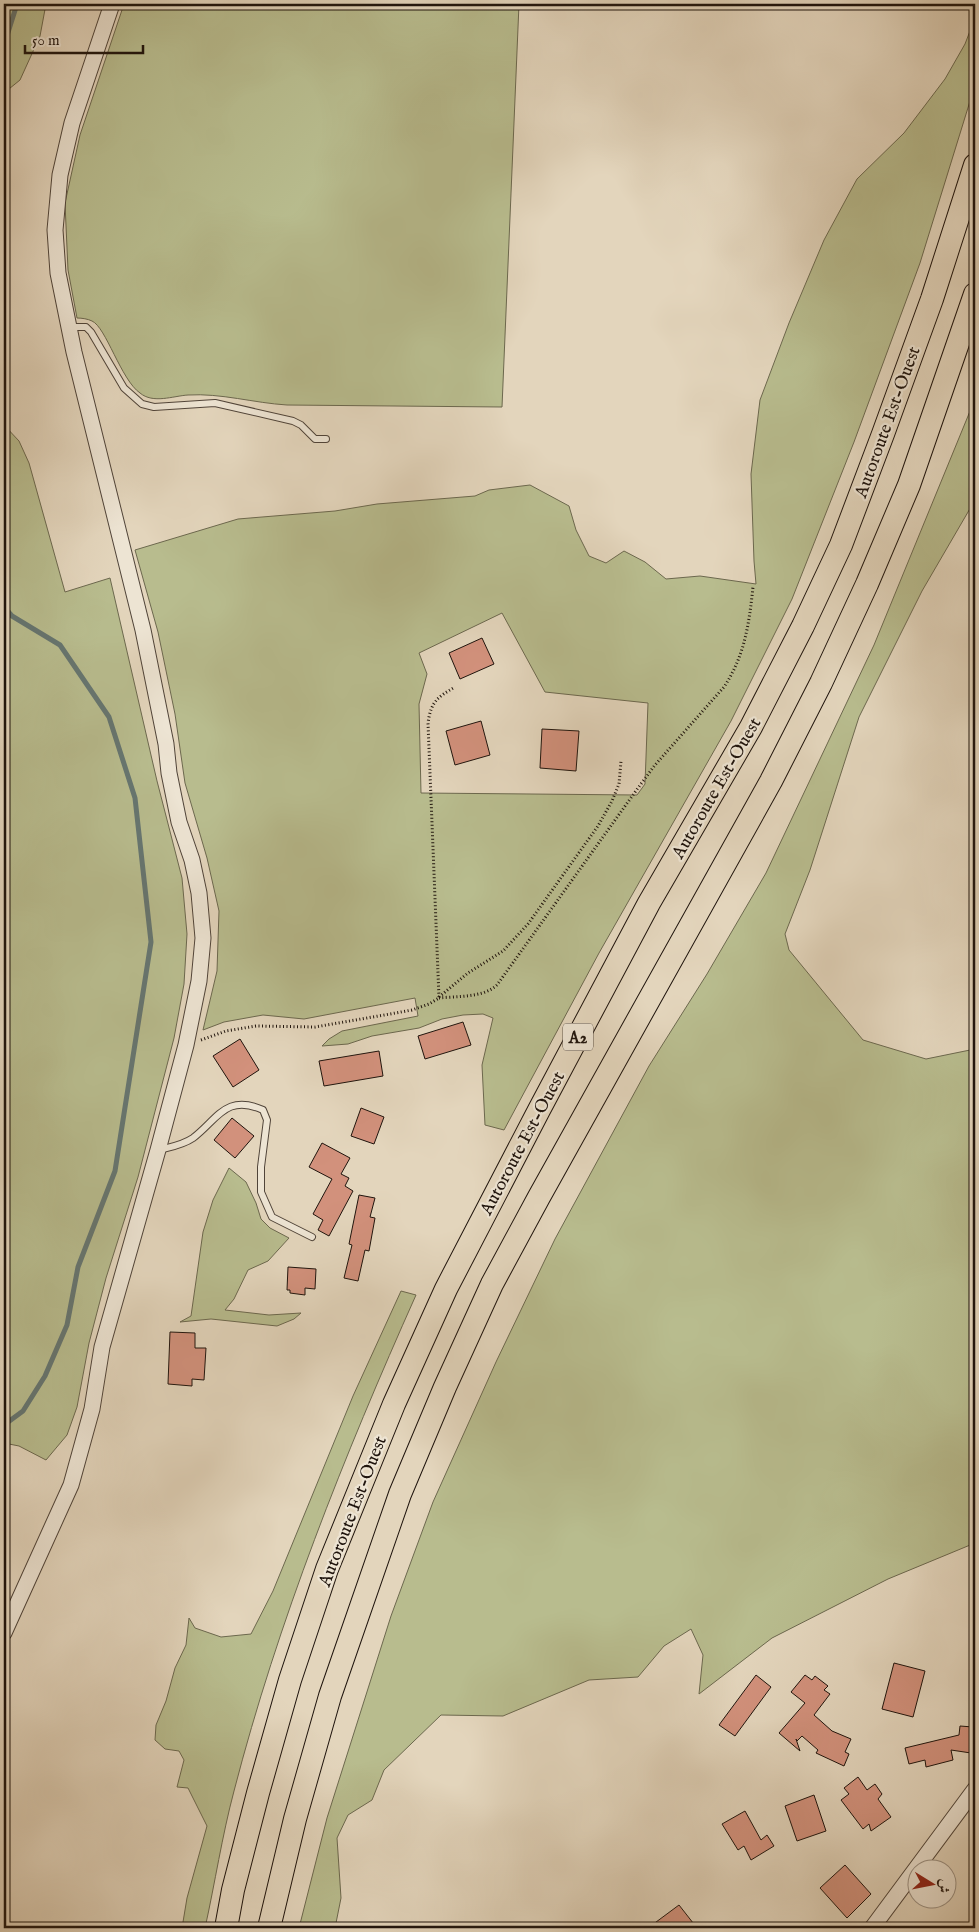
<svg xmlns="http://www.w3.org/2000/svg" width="979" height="1932" font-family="'IM FELL English',Amiri,serif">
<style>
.green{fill:#b8bc8e;stroke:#6c684e;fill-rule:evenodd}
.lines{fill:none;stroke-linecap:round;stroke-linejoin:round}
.stream{stroke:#667671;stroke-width:5}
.building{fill:#d2917c;stroke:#1f140d}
.service-casing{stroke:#504439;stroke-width:8}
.tertiary-casing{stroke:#504439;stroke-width:17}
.motorway-casing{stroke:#1f140d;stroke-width:24}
.path{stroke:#1f140d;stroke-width:3;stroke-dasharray:1 2.5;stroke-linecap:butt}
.service{stroke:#ede4d3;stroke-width:6}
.tertiary{stroke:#ede4d3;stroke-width:15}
.motorway{stroke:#e3d5bc;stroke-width:22}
.labels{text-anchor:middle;stroke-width:4.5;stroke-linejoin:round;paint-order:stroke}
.shield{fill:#ede4d3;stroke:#5d5248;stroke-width:1}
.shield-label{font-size:16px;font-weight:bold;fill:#1f140d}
.street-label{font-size:18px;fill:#1f140d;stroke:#ede4d3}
</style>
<rect width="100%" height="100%" fill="#e3d5bc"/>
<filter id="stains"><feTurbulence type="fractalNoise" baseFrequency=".004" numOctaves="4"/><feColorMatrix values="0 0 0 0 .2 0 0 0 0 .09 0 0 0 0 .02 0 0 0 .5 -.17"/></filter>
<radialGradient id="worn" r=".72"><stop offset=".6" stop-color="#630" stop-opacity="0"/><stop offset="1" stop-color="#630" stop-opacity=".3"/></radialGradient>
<!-- green -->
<g class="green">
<path d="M 4,4 L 46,4 L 40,36 L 20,80 L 4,93 Z"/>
<path d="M 124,4 L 519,4 L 502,407 L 287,405 C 254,403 221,393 188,395 C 173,396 153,404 140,393 C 121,380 106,327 92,321 C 88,319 82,318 77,318 L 68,270 L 65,203 L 80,135 Z"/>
<path d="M 975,18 L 975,85 L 920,263 L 854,442 L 792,599 L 731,721 L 599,953 L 504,1130 L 485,1125 L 482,1065 L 493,1018 L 483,1014 L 463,1015 L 442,1019 L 419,1028 L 372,1036 L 348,1044 L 322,1046 L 329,1039 L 342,1031 L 418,1016 L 415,998 L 304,1019 L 263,1015 L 224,1022 L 203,1030 L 217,971 L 219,911 L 207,858 L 185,783 L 175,714 L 158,632 L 135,550 L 238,519 L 335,511 L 377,504 L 475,496 L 489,490 L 530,485 L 569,506 L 576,530 L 589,556 L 606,563 L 624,551 L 645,562 L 666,579 L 700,576 L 756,584 L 754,561 L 751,474 L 760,400 L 789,323 L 824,240 L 857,179 L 904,133 L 945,79 L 965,44 ZM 502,613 L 545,692 L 648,703 L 645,784 L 637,795 L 421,793 L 419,704 L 427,674 L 419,653 Z"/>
<path d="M 975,399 L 975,500 L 922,591 L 859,717 L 810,870 L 785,934 L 789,950 L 863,1040 L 926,1059 L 975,1049 L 975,1543 L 888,1579 L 772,1638 L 699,1694 L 703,1655 L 691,1629 L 664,1646 L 638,1677 L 589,1680 L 503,1716 L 441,1715 L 384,1770 L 372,1800 L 348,1815 L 337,1838 L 341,1898 L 335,1928 L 299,1928 L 327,1818 L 391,1616 L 433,1502 L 496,1362 L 555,1239 L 649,1066 L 707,974 L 766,873 L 874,645 Z"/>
<path d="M 4,425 L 19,441 L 29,463 L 65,592 L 110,578 L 157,781 L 182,878 L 187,934 L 184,984 L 174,1038 L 138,1177 L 106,1278 L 89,1343 L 77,1407 L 67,1435 L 46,1460 L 19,1446 L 4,1443 Z"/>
<path d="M 229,1168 L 246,1182 L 256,1203 L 261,1219 L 270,1228 L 289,1238 L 268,1261 L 248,1270 L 234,1299 L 225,1310 L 269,1315 L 301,1313 L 294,1319 L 277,1326 L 211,1319 L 180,1322 L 191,1316 L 203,1232 L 213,1200 Z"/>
<path d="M 401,1291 L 416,1295 C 344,1456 278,1621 234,1791 C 222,1836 215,1883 205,1928 L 182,1928 L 187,1898 L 207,1826 L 188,1788 L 177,1787 L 184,1760 L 179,1751 L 165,1749 L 155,1740 L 156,1725 L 166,1701 L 175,1668 L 186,1645 L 189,1618 L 195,1628 L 221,1637 L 251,1634 L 273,1591 L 353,1396 Z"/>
</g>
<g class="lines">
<!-- stream -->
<g class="stream">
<path d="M 4,45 L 17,4"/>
<path d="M 4,607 L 12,616 L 60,645 L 109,717 L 135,798 L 151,942 L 115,1171 L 78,1267 L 67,1325 L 45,1376 L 23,1411 L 4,1425"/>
</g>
</g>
<!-- building -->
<g class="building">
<path d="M 482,638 L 494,664 L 460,679 L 449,653 Z"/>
<path d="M 481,721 L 490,755 L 455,765 L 446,731 Z"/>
<path d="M 542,729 L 579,731 L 576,771 L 540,768 Z"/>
<path d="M 463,1022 L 471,1045 L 425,1059 L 418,1036 Z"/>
<path d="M 240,1039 L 259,1070 L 233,1087 L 213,1056 Z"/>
<path d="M 379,1051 L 383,1076 L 324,1086 L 319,1061 Z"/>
<path d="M 361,1108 L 384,1117 L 374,1144 L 351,1136 Z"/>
<path d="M 232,1118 L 254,1136 L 235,1158 L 214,1140 Z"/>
<path d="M 322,1143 L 350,1158 L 341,1174 L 349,1178 L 345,1186 L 353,1191 L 329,1236 L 318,1230 L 323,1220 L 313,1214 L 332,1179 L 309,1167 Z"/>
<path d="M 359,1195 L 375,1198 L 370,1217 L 375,1218 L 369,1251 L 365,1250 L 358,1281 L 344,1278 L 352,1245 L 349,1244 Z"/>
<path d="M 288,1267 L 316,1269 L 315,1289 L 305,1288 L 305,1295 L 290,1293 L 290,1290 L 287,1290 Z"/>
<path d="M 170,1332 L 195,1333 L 195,1348 L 206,1348 L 204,1380 L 192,1379 L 192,1386 L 168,1384 Z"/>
<path d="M 894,1663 L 925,1671 L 913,1717 L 882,1709 Z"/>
<path d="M 756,1675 L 771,1687 L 735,1736 L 719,1725 Z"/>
<path d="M 805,1675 L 812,1680 L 815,1676 L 828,1686 L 824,1690 L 830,1694 L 814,1715 L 832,1731 L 851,1739 L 845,1752 L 849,1754 L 844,1766 L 816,1753 L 818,1750 L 802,1736 L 797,1741 L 796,1739 L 800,1751 L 779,1733 L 805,1703 L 791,1692 Z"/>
<path d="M 960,1726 L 973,1727 L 971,1753 L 951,1750 L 953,1760 L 926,1767 L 925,1760 L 909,1764 L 905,1748 L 959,1735 Z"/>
<path d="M 858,1777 L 867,1790 L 875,1784 L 882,1794 L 878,1799 L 891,1817 L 871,1831 L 869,1824 L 863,1829 L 841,1800 L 849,1794 L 844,1788 Z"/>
<path d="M 814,1795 L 826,1831 L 797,1841 L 785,1806 Z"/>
<path d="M 745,1811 L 761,1840 L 767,1835 L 774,1846 L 751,1860 L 744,1846 L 738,1850 L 722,1824 Z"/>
<path d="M 845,1865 L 871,1894 L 847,1918 L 820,1888 Z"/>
<path d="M 679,1905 L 697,1928 L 648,1928 Z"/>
</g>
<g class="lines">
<!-- service casing -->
<g class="service-casing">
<g id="service">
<path d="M 70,327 L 86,327 L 91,332 L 124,388 L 142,404 L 154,407 L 215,403 L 293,421 L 301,425 L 315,439 L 326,439"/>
<path d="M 159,1150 C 171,1147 183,1145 193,1138 C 217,1120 226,1093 263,1110 L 267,1120 L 261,1167 L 261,1192 L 272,1217 L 312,1237"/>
</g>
</g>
<!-- tertiary casing -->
<g class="tertiary-casing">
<g id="tertiary">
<path d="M 4,1633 L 71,1485 L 92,1409 L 102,1347 L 158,1150 L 186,1045 L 199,981 L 203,938 L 199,893 L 192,860 L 179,822 L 169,773 L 166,744 L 143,630 L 74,352 L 58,273 L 55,230 L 60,175 L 72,123 L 112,4"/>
<path d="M 872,1928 L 975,1789"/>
</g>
</g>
<!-- motorway casing -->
<g class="motorway-casing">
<g id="motorway">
<path d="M 226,1928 L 233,1890 L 258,1793 L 290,1680 L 327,1569 L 394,1404 L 446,1289 L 539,1110 L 649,903 L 751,727 L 803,626 L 841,545 L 883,434 L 932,299 L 975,165"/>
<path d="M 269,1928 L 295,1819 L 330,1696 L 400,1494 L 445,1387 L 492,1284 L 539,1197 L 771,781 L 821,683 L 867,584 L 909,485 L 975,294"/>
</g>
</g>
<!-- path -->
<g class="path">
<path d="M 439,997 L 468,973 L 503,951 L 528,924 L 598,826 L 612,801 L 619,784 L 621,761"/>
<path d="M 439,998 C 457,996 483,998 497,985 L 638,788 L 655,765 L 724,687 C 745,655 749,624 753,587"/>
<path d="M 201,1040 L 226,1031 L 256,1026 L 315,1027 L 390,1014 L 412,1010 L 429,1004 L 439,998 L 428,723 C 431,701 438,697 455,687"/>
</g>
<!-- service -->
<use href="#service" class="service"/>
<!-- tertiary -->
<use href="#tertiary" class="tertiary"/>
<!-- motorway -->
<use href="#motorway" class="motorway"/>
</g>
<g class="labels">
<!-- shield labels -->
<rect class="shield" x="563" y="1023.5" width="30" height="27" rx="4"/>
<g class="shield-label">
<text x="578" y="1043">A2</text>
</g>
<!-- street labels -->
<g class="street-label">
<text transform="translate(887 422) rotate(-70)" y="6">Autoroute Est-Ouest</text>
<text transform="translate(716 788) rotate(-60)" y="6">Autoroute Est-Ouest</text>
<text transform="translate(522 1143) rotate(-62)" y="6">Autoroute Est-Ouest</text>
<text transform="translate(352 1511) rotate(-69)" y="6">Autoroute Est-Ouest</text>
</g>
</g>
<!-- margin -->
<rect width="979" height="1932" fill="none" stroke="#e3d5bc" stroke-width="20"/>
<rect x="5" y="5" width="969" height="1922" fill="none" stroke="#1f140d" stroke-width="2.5"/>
<rect x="10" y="10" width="959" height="1912" fill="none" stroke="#1f140d"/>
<!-- north arrow -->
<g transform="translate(932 1884) rotate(100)"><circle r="24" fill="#ede4d3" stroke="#9b9184"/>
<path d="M0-4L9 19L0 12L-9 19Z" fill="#8f2418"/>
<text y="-8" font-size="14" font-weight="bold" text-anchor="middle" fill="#1f140d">ش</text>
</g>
<!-- scale -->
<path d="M25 45v8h118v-8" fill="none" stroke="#1f140d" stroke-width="2.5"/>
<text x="32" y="45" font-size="15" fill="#1f140d" stroke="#ede4d3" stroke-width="4" paint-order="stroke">50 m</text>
<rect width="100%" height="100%" filter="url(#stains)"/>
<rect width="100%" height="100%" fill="url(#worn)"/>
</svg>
